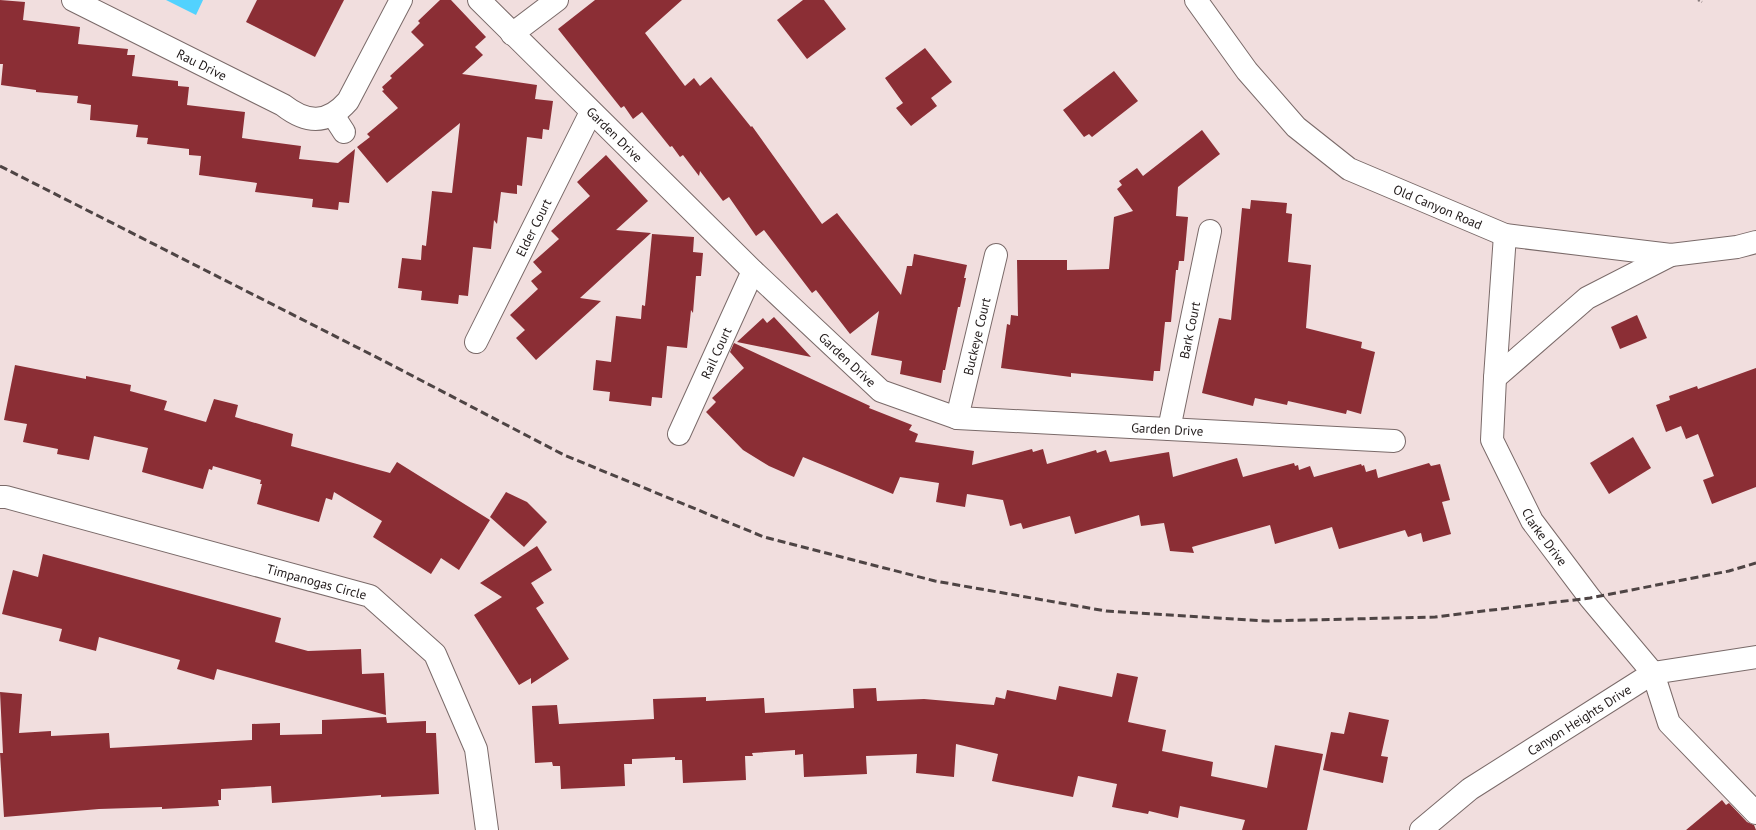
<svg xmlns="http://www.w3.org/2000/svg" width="1756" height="830" font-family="'PT Sans',sans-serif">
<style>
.water{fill:#52d2fe}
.building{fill:#8b2e35}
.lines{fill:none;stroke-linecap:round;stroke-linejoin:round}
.minor-casing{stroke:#7a6a69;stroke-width:24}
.path{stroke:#867a7a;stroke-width:2.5;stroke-dasharray:2 2;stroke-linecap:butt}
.minor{stroke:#fff;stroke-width:22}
.rail{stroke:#4e4444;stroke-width:3;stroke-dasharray:8 4;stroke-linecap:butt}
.labels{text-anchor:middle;stroke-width:4;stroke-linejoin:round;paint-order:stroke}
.street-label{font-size:13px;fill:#1f1818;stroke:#f1dede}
</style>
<rect width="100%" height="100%" fill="#f1dede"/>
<!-- water -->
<path class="water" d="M 166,0 L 203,0 L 196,15 Z"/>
<!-- building -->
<g class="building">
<path d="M 0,0 L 25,2 L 23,20 L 80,27 L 78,44 L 128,49 L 127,55 L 135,55 L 132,76 L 178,81 L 178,86 L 189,87 L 187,105 L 245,112 L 242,138 L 301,146 L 299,159 L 338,163 L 355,149 L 349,203 L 339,202 L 338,210 L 312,207 L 313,199 L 255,192 L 257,183 L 199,175 L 201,156 L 189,155 L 189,149 L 147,144 L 148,138 L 136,137 L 138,125 L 90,120 L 91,105 L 77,103 L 78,96 L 36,92 L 36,90 L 1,85 L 3,64 L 0,64 Z"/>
<path d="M 257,0 L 344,0 L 315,57 L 246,22 Z"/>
<path d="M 440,0 L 451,0 L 486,37 L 475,47 L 483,55 L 462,74 L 537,85 L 535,99 L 553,101 L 549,130 L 543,129 L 542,139 L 527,137 L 522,186 L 517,185 L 517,194 L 501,192 L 497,224 L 494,220 L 491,249 L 473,247 L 468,296 L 459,295 L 458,304 L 421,300 L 422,291 L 398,288 L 402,258 L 421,260 L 422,245 L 426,246 L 432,191 L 452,193 L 460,123 L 387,183 L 357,147 L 370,137 L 367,134 L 398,108 L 382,91 L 384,90 L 382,87 L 392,78 L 390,76 L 424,45 L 411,32 L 420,23 L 418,21 Z"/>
<path d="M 595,0 L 682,0 L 645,33 L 685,86 L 694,78 L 700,86 L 711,77 L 751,127 L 752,126 L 822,224 L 837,213 L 901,295 L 907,266 L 912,266 L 914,254 L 967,265 L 964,278 L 966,278 L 960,307 L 958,307 L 945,370 L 943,370 L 941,383 L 900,374 L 902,361 L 871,355 L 879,311 L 850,334 L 816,290 L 812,293 L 764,230 L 756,236 L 729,197 L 723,201 L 700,171 L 699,176 L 683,155 L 680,157 L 672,146 L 670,147 L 642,112 L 633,119 L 624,106 L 621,108 L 558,29 Z"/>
<path d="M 803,0 L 824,0 L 846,29 L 807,59 L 777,20 Z"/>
<path d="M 925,48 L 952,82 L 931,98 L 937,106 L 911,126 L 896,108 L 903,103 L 885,78 Z"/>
<path d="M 1114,71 L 1138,101 L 1092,137 L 1089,134 L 1084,137 L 1063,110 Z"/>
<path d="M 1202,130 L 1220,154 L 1178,187 L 1176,216 L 1188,217 L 1184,261 L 1179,261 L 1178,270 L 1176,270 L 1171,322 L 1165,322 L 1160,371 L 1154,371 L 1153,381 L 1071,373 L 1071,377 L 1001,368 L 1007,324 L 1010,325 L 1011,315 L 1018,316 L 1017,260 L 1067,260 L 1067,270 L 1109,269 L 1114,217 L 1133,211 L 1117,189 L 1122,185 L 1119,181 L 1137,168 L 1143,176 Z"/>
<path d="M 606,155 L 648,201 L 616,230 L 651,233 L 580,298 L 601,301 L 536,360 L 516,338 L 525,330 L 510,315 L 538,289 L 531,281 L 542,272 L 533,262 L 559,239 L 551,231 L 590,196 L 577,182 Z"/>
<path d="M 1251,200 L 1287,203 L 1286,213 L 1292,214 L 1288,262 L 1311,265 L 1306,328 L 1362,342 L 1361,348 L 1375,352 L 1361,414 L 1347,410 L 1346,414 L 1288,401 L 1287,405 L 1255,398 L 1253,406 L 1202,393 L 1219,318 L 1231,320 L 1242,208 L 1250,209 Z"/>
<path d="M 652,234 L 694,237 L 693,252 L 703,253 L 701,276 L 696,276 L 693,313 L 691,310 L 687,348 L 667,346 L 662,398 L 652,397 L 651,406 L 609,401 L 610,392 L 593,390 L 596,360 L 611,362 L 616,316 L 641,319 L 642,305 L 645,306 Z"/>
<path d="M 1637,315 L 1647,338 L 1620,349 L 1611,327 Z"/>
<path d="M 774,317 L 811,357 L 737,342 L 763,318 L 767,323 Z"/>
<path d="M 734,343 L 870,406 L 869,408 L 912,425 L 909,430 L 918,434 L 915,442 L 974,451 L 972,465 L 1032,449 L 1033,452 L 1043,449 L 1047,464 L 1096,450 L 1097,453 L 1106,450 L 1110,462 L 1169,452 L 1173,477 L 1237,458 L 1243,477 L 1294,463 L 1295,466 L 1298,465 L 1299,470 L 1310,466 L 1314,477 L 1361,464 L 1362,466 L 1364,465 L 1366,472 L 1376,469 L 1378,478 L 1429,463 L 1431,466 L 1440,464 L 1450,500 L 1442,502 L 1451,534 L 1423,542 L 1421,533 L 1408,537 L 1405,530 L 1339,549 L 1332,527 L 1275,544 L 1270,525 L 1192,547 L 1194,553 L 1170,551 L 1164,523 L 1141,526 L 1139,515 L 1075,534 L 1070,516 L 1023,529 L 1021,523 L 1010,526 L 1003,500 L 967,494 L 965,507 L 936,502 L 939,483 L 900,477 L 893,494 L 803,457 L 794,477 L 769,466 L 743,450 L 706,412 L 716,402 L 712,398 L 744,368 L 730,352 Z"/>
<path d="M 15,365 L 86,379 L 86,376 L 131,385 L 130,391 L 167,401 L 164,410 L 206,422 L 214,399 L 238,405 L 235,417 L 293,434 L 291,446 L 390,473 L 397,462 L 490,520 L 459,570 L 441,558 L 431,574 L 373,537 L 382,521 L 334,492 L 332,500 L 326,498 L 319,522 L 257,504 L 262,484 L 260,484 L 261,480 L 213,466 L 212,470 L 209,469 L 203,489 L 142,472 L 148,448 L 94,436 L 89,460 L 57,454 L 58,449 L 23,442 L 27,424 L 4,420 Z"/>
<path d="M 1756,368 L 1756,487 L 1712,504 L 1703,480 L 1714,476 L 1698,434 L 1686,439 L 1681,426 L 1666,432 L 1656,405 L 1670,400 L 1669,396 L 1697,386 L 1698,389 Z"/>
<path d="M 1633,437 L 1651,468 L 1609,494 L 1590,463 Z"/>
<path d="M 506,492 L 527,502 L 547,522 L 524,547 L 490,517 Z"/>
<path d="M 537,546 L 552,570 L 531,583 L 544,603 L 536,608 L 569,659 L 531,684 L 531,678 L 519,685 L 474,615 L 502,597 L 480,583 Z"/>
<path d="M 43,554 L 281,618 L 275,642 L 308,651 L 361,649 L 362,674 L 384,673 L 386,715 L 217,669 L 214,680 L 177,669 L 180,660 L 99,637 L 96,651 L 59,641 L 62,629 L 2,614 L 13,570 L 38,577 Z"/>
<path d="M 1117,673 L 1138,677 L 1128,722 L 1166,730 L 1162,751 L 1213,762 L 1211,776 L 1267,788 L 1275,745 L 1323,754 L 1307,830 L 1242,830 L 1245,820 L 1180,806 L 1178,818 L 1149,811 L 1148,814 L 1112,807 L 1117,784 L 1078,776 L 1073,797 L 992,781 L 998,754 L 956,744 L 954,777 L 916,773 L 917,754 L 866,756 L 867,774 L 804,777 L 803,754 L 795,755 L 795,750 L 752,753 L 753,756 L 745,756 L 746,780 L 683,783 L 682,760 L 675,760 L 675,757 L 632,759 L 632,764 L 624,764 L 625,786 L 561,789 L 560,766 L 553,766 L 552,762 L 535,763 L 532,706 L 557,705 L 559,724 L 654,719 L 653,699 L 706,697 L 706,701 L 764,698 L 765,713 L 854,708 L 853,689 L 876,688 L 877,701 L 924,699 L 994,705 L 996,697 L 1005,699 L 1007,690 L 1056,700 L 1059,686 L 1112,697 Z"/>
<path d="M 0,692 L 22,694 L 19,733 L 51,731 L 51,736 L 109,733 L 110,748 L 252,740 L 252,724 L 280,723 L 280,735 L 322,734 L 322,720 L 386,717 L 387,723 L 426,721 L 426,733 L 436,733 L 439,794 L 381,797 L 381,795 L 272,803 L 271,786 L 221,789 L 221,800 L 218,800 L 219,806 L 162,809 L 162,807 L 99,809 L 4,817 L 0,753 L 3,753 Z"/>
<path d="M 1349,712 L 1389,720 L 1381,756 L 1388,757 L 1383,783 L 1323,770 L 1331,732 L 1344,734 Z"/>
<path d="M 1722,800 L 1726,805 L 1729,803 L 1747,822 L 1754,825 L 1756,830 L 1686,830 Z"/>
</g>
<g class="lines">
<!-- minor casing -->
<g class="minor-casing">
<g id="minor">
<path id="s1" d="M 73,0 L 283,105 C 306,123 327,125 348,101 L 401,0"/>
<path id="s2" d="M 479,0 L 753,271 L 881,391 L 957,418 L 1394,441"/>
<path id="s3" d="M 1196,0 L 1247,71 L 1296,127 L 1349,169 L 1505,235 L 1671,255 L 1737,247 L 1756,242"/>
<path d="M 512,34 L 557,0"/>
<path d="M 333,115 L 344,132"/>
<path id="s4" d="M 1505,235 L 1495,378 L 1492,440 L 1532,521 L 1590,598 L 1653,673 L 1669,723 L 1756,813"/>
<path id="s5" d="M 476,342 L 591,112"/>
<path d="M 1495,378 L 1587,298 L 1671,255"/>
<path id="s6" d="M 957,418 L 996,255"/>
<path id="s7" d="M 1169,429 L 1210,231"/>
<path id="s8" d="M 679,434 L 753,271"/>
<path id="s9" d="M 0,497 L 6,497 L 370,596 L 435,654 L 476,749 L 487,830"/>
<path id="s10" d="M 1421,830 L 1470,789 L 1653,673 L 1756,657"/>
</g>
</g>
<!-- path -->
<path class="path" d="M 1698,0 L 1702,2"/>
<!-- minor -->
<use href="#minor" class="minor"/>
<!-- rail -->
<path class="rail" d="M 0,166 L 384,361 L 564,455 L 764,537 L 935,581 L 1106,611 L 1267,621 L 1435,617 L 1590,598 L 1729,571 L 1756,563"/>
</g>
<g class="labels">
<!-- street labels -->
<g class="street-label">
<text dy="5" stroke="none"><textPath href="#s1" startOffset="144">Rau Drive</textPath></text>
<text dy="5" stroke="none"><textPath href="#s2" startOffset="191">Garden Drive</textPath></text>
<text dy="5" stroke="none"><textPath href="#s3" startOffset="326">Old Canyon Road</textPath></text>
<text dy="5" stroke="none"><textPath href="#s5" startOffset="128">Elder Court</textPath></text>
<text dy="5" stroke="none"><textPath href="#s7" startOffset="101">Bark Court</textPath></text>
<text dy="5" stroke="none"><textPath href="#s6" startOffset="84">Buckeye Court</textPath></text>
<text dy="5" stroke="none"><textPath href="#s8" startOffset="89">Rail Court</textPath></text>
<text dy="5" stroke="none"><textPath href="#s2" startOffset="515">Garden Drive</textPath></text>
<text dy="5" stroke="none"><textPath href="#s2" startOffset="852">Garden Drive</textPath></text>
<text dy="5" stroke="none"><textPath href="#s4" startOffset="316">Clarke Drive</textPath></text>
<text dy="5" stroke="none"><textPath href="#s9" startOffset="328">Timpanogas Circle</textPath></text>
<text dy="5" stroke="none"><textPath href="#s10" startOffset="193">Canyon Heights Drive</textPath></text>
</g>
</g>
</svg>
